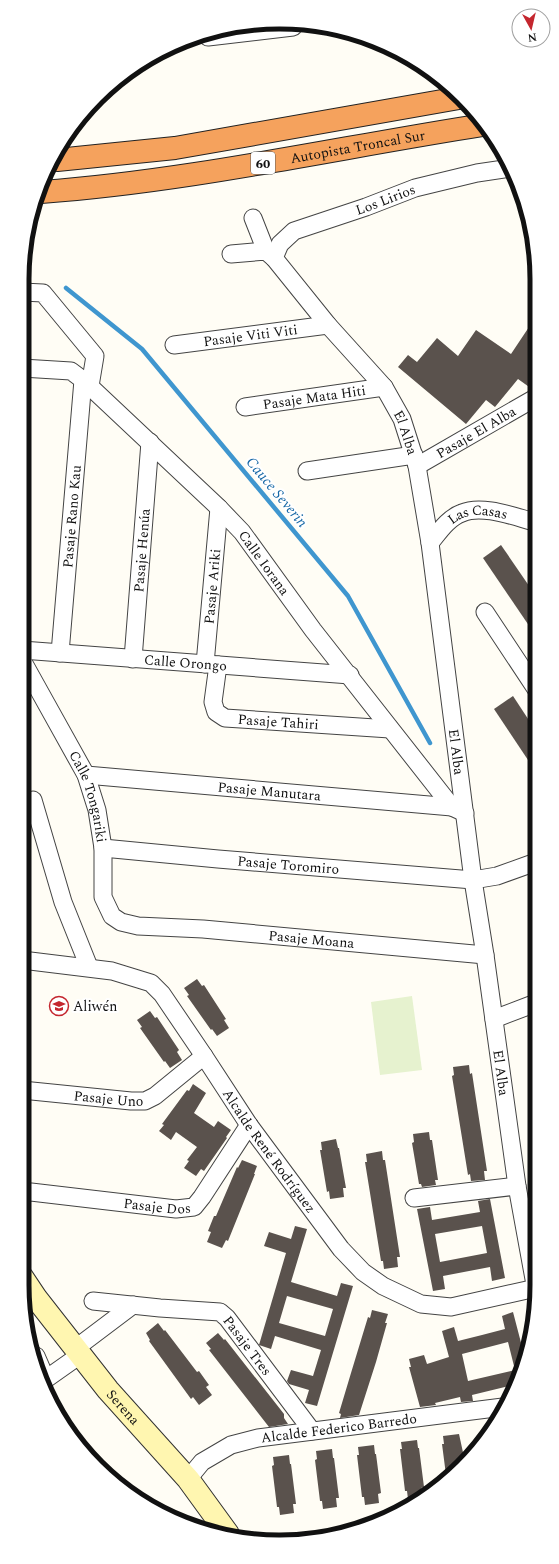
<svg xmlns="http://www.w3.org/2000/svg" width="559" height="1564" font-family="Spectral,serif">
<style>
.pitch{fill:#e6f2cf}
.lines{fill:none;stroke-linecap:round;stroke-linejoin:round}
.stream{stroke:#3f96cf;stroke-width:4.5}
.building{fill:#5a524d;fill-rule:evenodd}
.street-casing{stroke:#444;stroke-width:19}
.secondary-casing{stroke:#333;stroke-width:24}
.highway-casing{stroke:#222;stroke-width:24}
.street{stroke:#fff;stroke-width:17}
.secondary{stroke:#fff6b0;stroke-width:22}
.highway{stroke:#f5a25d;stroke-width:22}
.labels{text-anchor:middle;stroke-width:4;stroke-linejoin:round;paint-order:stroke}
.shield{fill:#fff;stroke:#585858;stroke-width:1}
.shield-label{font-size:13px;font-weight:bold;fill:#111}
.street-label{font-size:14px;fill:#111;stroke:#fff}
.poi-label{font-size:14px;fill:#111;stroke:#fff;text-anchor:start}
.water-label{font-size:15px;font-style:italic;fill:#1768a6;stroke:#fff}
.rim{fill:none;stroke:#111;stroke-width:5}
</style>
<rect width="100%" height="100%" fill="#fffdf5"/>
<!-- pitch -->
<path class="pitch" d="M 412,996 L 422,1070 L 380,1075 L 371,1002 Z"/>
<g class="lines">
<!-- stream -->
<path class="stream" d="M 66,288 L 142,349 L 348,596 L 430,743"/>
</g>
<!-- building -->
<g class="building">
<path d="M 535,318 L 535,388 L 532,389 L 518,379 L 495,407 L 486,400 L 466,424 L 398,367 L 408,355 L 417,362 L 437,338 L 458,356 L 476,330 L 511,354 Z"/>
<path d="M 501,545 L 536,596 L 536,636 L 483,558 Z"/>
<path d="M 513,696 L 536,731 L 536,772 L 494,709 Z"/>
<path d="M 197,979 L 202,986 L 204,985 L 226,1019 L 224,1020 L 229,1028 L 217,1036 L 212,1029 L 211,1030 L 187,996 L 189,995 L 184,988 Z"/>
<path d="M 150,1011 L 155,1018 L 157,1017 L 179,1050 L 177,1052 L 182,1060 L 170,1068 L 165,1061 L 164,1062 L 140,1028 L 142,1027 L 137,1020 Z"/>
<path d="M 469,1065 L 470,1074 L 472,1073 L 487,1171 L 484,1171 L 485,1180 L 471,1181 L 470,1174 L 468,1175 L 452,1076 L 454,1075 L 453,1067 Z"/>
<path d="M 193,1084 L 206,1093 L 194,1113 L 214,1127 L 218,1121 L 231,1130 L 226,1137 L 227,1138 L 204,1171 L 201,1169 L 196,1176 L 184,1168 L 189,1161 L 187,1160 L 197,1147 L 176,1132 L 171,1140 L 159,1131 L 164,1125 L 162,1124 L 187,1090 L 189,1091 Z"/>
<path d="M 429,1132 L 430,1140 L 432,1140 L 438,1180 L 435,1180 L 436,1185 L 422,1187 L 421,1184 L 419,1184 L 412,1143 L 414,1142 L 413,1134 Z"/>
<path d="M 336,1139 L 338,1148 L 339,1148 L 346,1188 L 343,1188 L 344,1197 L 330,1199 L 329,1191 L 327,1192 L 320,1150 L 322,1150 L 321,1142 Z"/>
<path d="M 382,1151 L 383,1160 L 385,1160 L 400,1257 L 397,1257 L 398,1267 L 384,1269 L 383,1261 L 381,1261 L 365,1162 L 367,1162 L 366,1154 Z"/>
<path d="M 242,1160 L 257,1166 L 254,1174 L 255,1174 L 228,1241 L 226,1240 L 222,1248 L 207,1242 L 211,1232 L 208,1231 L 214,1216 L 216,1216 L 237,1167 L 238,1168 Z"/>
<path d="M 490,1199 L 505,1278 L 492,1281 L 490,1267 L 443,1276 L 445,1289 L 433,1291 L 417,1209 L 430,1207 L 432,1220 L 480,1212 L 478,1201 ZM 482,1226 L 487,1253 L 440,1262 L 435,1234 Z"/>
<path d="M 295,1226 L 307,1229 L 291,1282 L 337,1296 L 341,1283 L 353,1286 L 317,1406 L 305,1403 L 309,1390 L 289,1384 L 287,1381 L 291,1370 L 313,1376 L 321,1350 L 275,1336 L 271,1349 L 259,1345 L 286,1253 L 264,1246 L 269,1232 L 291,1239 ZM 287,1296 L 333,1309 L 325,1336 L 279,1323 Z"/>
<path d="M 372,1310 L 388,1314 L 385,1323 L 387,1323 L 376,1362 L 359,1415 L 340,1418 L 341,1414 L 339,1413 L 351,1373 L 368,1317 L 370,1318 Z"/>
<path d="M 513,1312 L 525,1358 L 513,1385 L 472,1395 L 473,1401 L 461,1402 L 460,1397 L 435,1403 L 436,1405 L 420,1407 L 409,1367 L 411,1367 L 409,1359 L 424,1355 L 427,1364 L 449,1357 L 442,1331 L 454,1327 L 458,1341 L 482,1335 L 505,1329 L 502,1316 ZM 508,1342 L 515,1370 L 468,1381 L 462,1354 Z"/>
<path d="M 158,1323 L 164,1331 L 165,1330 L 197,1372 L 199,1371 L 209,1385 L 206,1387 L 212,1395 L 199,1405 L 193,1397 L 191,1399 L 149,1341 L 150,1340 L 146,1333 Z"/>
<path d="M 218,1333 L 224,1340 L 225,1339 L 284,1414 L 284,1418 L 288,1424 L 269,1427 L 209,1350 L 211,1349 L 206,1343 Z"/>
<path d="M 459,1434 L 464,1457 L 446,1475 L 442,1444 L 444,1444 L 443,1436 Z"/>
<path d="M 417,1440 L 418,1448 L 419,1448 L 424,1487 L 421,1488 L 422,1497 L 408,1499 L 407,1491 L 405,1491 L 400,1449 L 402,1449 L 401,1442 Z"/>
<path d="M 374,1445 L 375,1454 L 376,1454 L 381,1493 L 378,1494 L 379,1503 L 365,1505 L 364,1497 L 362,1497 L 357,1455 L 359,1455 L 358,1447 Z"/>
<path d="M 332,1449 L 333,1458 L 334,1458 L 339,1498 L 336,1498 L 337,1507 L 323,1509 L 322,1501 L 320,1501 L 315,1460 L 317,1459 L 316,1451 Z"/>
<path d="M 289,1455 L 290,1464 L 291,1464 L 296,1504 L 293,1504 L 294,1513 L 280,1515 L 279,1507 L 277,1507 L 272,1466 L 274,1465 L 273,1457 Z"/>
</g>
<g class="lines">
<!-- street casing -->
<g class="street-casing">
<g id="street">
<path d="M 208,37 L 293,27"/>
<path d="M 253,218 L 266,251"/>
<path id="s1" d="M 231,254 L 266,251 L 274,258 L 328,325 L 384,387 L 402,419 L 417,466 L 430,543 L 473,880 L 485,955 L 517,1186 L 536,1290"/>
<path id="s2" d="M 274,258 L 280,244 L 294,231 L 366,207 L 415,188 L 477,173 L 511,168"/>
<path d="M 22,292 L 43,293 L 95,356 L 90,386"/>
<path id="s3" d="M 174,345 L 328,325"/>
<path id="s4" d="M 22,368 L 71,371 L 83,380 L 219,508 L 242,532 L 313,630 L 452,807 L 465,813"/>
<path id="s5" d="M 245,407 L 384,387"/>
<path id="s6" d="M 417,466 L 535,398"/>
<path d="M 307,471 L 414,455"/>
<path id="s7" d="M 430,543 C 439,532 448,518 462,513 C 482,504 515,517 535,522"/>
<path d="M 485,612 L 536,689"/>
<path id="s8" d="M 22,650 L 350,675"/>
<path id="s9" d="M 60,653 L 83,380"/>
<path id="s10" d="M 133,659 L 150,442"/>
<path id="s11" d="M 22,660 L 86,775 L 97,810 L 103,848 L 103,897 L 112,916 L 121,922 L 138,926 L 203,929 L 485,955"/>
<path id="s12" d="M 205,664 L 219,508"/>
<path id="s13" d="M 218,665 L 213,702 L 216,712 L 225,718 L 390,729"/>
<path id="s14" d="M 86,775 L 452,807"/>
<path d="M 22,804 L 33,800 L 63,902 L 89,967"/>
<path id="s15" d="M 103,848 L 218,859 L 473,880 L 497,876 L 536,862"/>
<path id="s16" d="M 22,960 L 112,971 L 151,983 L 162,994 L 204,1056 L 249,1125 L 341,1249 L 363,1272 L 383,1286 L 421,1304 L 451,1307 L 536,1288"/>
<path d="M 494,1019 L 536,1003"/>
<path id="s17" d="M 22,1090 L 131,1101 L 145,1101 L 155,1096 L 204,1056"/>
<path id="s18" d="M 22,1193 L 31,1192 L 176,1209 L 194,1207 L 202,1197 L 249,1125"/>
<path d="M 414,1198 L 517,1186"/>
<path id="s19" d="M 93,1301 L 160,1308 L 220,1312 L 227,1318 L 312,1431"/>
<path d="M 76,1348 L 133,1305"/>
<path d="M 36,1356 L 46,1379"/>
<path d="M 41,1381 L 46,1379 L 80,1355"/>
<path id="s20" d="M 188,1479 L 202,1462 L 231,1445 L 258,1438 L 503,1407"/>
</g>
</g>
<!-- secondary casing -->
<g class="secondary-casing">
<g id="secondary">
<path id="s21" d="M 22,1277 L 36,1298 L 108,1390 L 188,1479 L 228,1534"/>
</g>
</g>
<!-- highway casing -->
<g class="highway-casing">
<g id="highway">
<path d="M 57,160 L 175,148 L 459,98"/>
<path id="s22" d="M 41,192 C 190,181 336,148 483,125"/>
</g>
</g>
<!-- street -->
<use href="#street" class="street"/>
<!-- secondary -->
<use href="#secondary" class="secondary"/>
<!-- highway -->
<use href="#highway" class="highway"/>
</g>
<!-- icons -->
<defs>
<g id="school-ring" transform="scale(1)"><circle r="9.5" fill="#fff" stroke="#c4262e" stroke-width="1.5"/><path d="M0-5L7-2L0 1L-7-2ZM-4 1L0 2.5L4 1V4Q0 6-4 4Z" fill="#c4262e"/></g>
</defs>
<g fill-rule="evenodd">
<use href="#school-ring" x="59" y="1006"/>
</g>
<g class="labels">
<!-- shield labels -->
<rect class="shield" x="251" y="152" width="24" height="22" rx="3"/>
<g class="shield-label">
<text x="263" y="168">60</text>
</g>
<!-- street labels -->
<g class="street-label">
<text dy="5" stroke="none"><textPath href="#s22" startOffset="320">Autopista Troncal Sur</textPath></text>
<text dy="5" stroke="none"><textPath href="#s2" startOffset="131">Los Lirios</textPath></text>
<text dy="5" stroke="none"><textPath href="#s3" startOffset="77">Pasaje Viti Viti</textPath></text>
<text dy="5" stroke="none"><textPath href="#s5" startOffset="70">Pasaje Mata Hiti</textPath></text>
<text dy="5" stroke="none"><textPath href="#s6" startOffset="68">Pasaje El Alba</textPath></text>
<text dy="5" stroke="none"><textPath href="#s1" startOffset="266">El Alba</textPath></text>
<text dy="5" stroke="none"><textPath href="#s9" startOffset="137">Pasaje Rano Kau</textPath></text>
<text dy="5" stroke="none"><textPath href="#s7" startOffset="60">Las Casas</textPath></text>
<text dy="5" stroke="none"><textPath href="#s10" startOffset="109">Pasaje Henúa</textPath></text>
<text dy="5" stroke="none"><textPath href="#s4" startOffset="322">Calle Iorana</textPath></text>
<text dy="5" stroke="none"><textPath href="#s12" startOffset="78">Pasaje Ariki</textPath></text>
<text dy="5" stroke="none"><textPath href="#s8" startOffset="164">Calle Orongo</textPath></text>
<text dy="5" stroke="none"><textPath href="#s13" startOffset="112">Pasaje Tahiri</textPath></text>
<text dy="5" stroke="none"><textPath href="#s1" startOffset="590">El Alba</textPath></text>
<text dy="5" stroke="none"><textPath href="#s14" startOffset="184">Pasaje Manutara</textPath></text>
<text dy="5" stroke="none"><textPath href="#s11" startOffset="153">Calle Tongariki</textPath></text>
<text dy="5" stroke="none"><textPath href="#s15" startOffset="186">Pasaje Toromiro</textPath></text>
<text dy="5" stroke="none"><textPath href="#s11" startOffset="479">Pasaje Moana</textPath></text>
<text dy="5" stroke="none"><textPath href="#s1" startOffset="914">El Alba</textPath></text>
<text dy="5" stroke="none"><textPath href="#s17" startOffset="87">Pasaje Uno</textPath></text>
<text dy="5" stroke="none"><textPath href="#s16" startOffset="337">Alcalde René Rodríguez</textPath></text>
<text dy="5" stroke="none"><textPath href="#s18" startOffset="136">Pasaje Dos</textPath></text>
<text dy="5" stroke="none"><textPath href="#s19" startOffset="171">Pasaje Tres</textPath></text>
<text dy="5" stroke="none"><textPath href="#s21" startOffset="165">Serena</textPath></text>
<text dy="5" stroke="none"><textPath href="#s20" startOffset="165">Alcalde Federico Barredo</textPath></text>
</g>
<!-- poi labels -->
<g class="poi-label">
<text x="73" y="1011">Aliwén</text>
</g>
<!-- water labels -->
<g class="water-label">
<text transform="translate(277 492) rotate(50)" y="5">Cauce Severin</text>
</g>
</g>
<!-- crop -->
<path d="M0 0H559V1564H0ZM279 29H280A250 250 0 0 1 530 279V1285A250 250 0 0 1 280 1535H279A250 250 0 0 1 29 1285V279A250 250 0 0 1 279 29Z" fill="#fff" fill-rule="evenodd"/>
<path class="rim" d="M279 29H280A250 250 0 0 1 530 279V1285A250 250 0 0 1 280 1535H279A250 250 0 0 1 29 1285V279A250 250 0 0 1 279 29Z"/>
<!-- north arrow -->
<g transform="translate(531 28) rotate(172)"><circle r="19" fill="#ffffff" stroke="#a0a0a0"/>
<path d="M0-3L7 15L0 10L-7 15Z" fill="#c4262e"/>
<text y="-6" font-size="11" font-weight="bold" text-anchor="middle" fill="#111111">N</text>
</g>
</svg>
